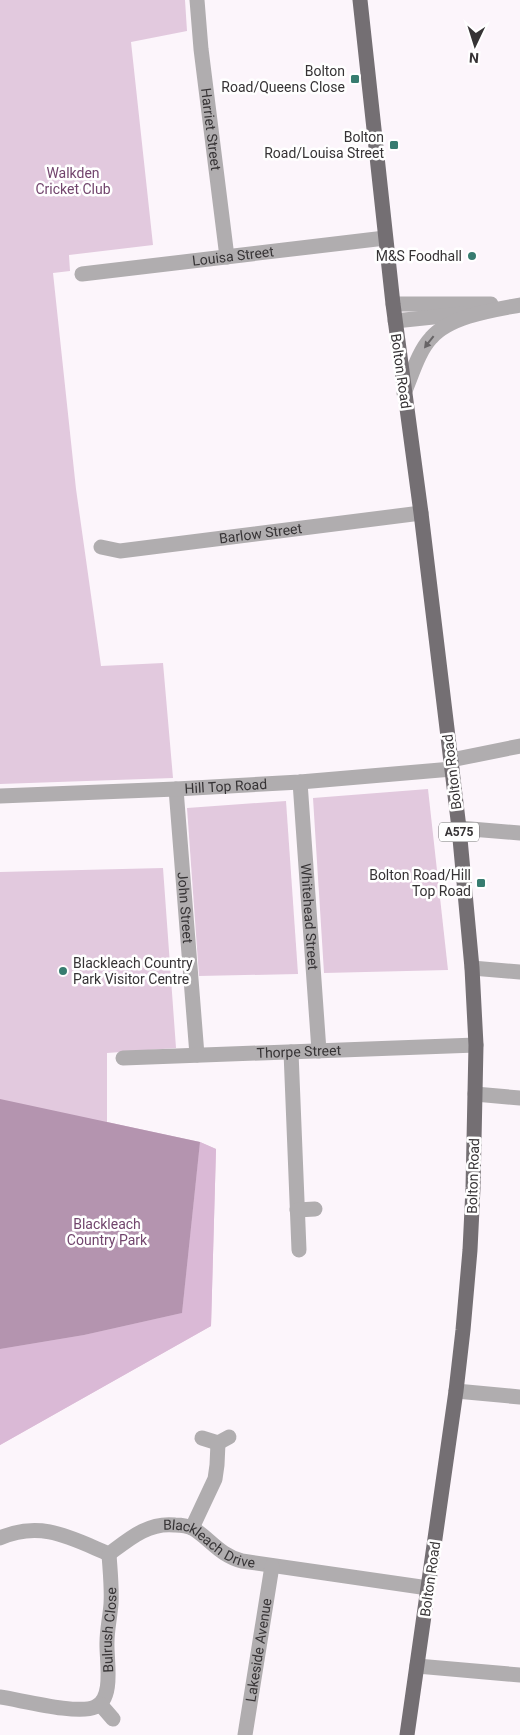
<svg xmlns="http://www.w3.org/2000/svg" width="520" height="1735" font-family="Roboto,sans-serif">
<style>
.green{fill:#e2c9de}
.forest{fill:#dab9d6}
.water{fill:#b494af}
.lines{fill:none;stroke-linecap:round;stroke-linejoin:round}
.minor{stroke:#b0adaf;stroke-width:15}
.major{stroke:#746f73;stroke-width:15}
.oneway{fill:#676466}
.poi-dot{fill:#377c70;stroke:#fff;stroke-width:2}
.labels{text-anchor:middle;stroke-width:5;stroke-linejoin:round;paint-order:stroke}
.shield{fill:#fff;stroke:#727072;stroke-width:1}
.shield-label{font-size:12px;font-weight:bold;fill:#363335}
.poi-label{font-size:14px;fill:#363335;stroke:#fff;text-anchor:end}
.street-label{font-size:14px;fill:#363335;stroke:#fff}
.park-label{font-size:14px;fill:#72456d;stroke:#fff}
</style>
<rect width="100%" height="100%" fill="#fcf5fb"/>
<!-- green -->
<g class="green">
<path d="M 0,0 L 185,0 L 187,31 L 131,42 L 153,245 L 69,255 L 70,271 L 53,273 L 76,489 L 101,666 L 163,663 L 173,778 L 0,784 Z"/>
<path d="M 428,789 L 448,970 L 324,973 L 313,798 Z"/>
<path d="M 286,801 L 298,974 L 199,976 L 187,808 Z"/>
<path d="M 163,868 L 176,1048 L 107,1053 L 107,1122 L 200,1142 L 216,1149 L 211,1326 L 0,1445 L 0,872 Z"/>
</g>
<!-- forest -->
<path class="forest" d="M 200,1142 L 216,1149 L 211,1326 L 0,1445 L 0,1349 L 84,1335 L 182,1313 Z"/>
<!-- water -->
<path class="water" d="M 0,1099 L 200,1142 L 182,1313 L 84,1335 L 0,1349 Z"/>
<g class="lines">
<!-- minor -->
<g class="minor">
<path id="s1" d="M 197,0 L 201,49 L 227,257"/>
<path id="s2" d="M 82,274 L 385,238"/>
<path d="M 393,304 L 491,304"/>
<path d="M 395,321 L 462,314"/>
<path d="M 404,393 C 412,375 418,352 431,338 C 450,316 493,310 520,305"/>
<path id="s3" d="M 101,547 L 120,551 L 421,513"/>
<path d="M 451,760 L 520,746"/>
<path id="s4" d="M 300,782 L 319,1051"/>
<path id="s5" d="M 176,789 L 197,1055"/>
<path id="s6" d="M 0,796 L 176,789 L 300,782 L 452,769"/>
<path d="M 459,828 L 520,833"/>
<path d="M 472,968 L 520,972"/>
<path d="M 291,1052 L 299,1250"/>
<path id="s7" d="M 123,1058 L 476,1045"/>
<path d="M 475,1094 L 520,1098"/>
<path d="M 297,1210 L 315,1209"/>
<path d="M 456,1391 L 520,1397"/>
<path d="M 202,1438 L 218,1443 L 229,1437"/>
<path d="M 192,1528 L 215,1479 L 217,1465 L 218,1443"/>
<path id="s8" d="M 0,1538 C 41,1520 71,1538 109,1554 C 129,1539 148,1522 175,1525 C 181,1525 188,1526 194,1529 C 212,1541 220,1555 242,1561 L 428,1588"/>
<path d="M 417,1666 L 520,1675"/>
<path id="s9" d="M 0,1697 C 21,1700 78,1715 95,1707 C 115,1699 106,1658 107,1642 C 107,1630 110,1617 111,1604 C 112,1588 110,1570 109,1554"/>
<path d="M 100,1704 L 113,1719"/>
<path id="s10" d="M 245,1735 L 272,1566"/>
</g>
<!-- major -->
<path class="major" d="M 360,0 L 393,304 L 421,513 L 459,828 L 472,968 L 476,1045 L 473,1188 L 470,1250 L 463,1330 L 456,1391 L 407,1735"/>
</g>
<!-- one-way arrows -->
<defs><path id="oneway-solid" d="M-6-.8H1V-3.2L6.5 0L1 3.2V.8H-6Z" transform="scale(1.25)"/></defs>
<use class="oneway" href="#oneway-solid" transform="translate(429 342) rotate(128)"/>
<!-- markers -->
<g class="poi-dot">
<rect x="350" y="74" width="10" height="10" rx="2.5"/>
<rect x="389" y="140" width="10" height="10" rx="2.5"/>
<circle cx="472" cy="256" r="5"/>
<rect x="476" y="878" width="10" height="10" rx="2.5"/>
<circle cx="63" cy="971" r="5"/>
</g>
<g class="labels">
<!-- shield labels -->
<rect class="shield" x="439" y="822.5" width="40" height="19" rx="4"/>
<g class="shield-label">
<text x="459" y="836">A575</text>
</g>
<!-- poi labels -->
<g class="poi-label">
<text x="345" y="76">Bolton<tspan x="345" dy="16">Road/Queens Close</tspan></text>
<text x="384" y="142">Bolton<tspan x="384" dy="16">Road/Louisa Street</tspan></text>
<text x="462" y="261">M&amp;S Foodhall</text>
<text x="471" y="880">Bolton Road/Hill<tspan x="471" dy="16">Top Road</tspan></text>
<text x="73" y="968" text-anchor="start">Blackleach Country<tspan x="73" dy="16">Park Visitor Centre</tspan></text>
</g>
<!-- street labels -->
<g class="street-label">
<text dy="5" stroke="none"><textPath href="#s1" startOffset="130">Harriet Street</textPath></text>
<text dy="5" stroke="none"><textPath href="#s2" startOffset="152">Louisa Street</textPath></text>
<text transform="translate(401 371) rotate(82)" y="5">Bolton Road</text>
<text dy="5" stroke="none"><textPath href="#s3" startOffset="161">Barlow Street</textPath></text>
<text transform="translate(452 772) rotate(-97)" y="5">Bolton Road</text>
<text dy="5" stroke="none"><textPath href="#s6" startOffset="226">Hill Top Road</textPath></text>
<text dy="5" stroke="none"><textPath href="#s5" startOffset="119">John Street</textPath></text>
<text dy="5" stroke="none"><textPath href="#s4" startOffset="135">Whitehead Street</textPath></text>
<text dy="5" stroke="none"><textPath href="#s7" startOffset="176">Thorpe Street</textPath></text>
<text transform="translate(473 1176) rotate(-88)" y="5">Bolton Road</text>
<text dy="5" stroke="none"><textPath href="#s8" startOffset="228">Blackleach Drive</textPath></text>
<text transform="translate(430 1579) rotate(-82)" y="5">Bolton Road</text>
<text dy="5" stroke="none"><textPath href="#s9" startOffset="178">Bulrush Close</textPath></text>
<text dy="5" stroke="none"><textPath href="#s10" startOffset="86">Lakeside Avenue</textPath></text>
</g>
<!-- park labels -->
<g class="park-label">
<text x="73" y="178">Walkden<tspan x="73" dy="16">Cricket Club</tspan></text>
<text x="107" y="1229">Blackleach<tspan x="107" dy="16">Country Park</tspan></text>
</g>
</g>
<!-- north arrow -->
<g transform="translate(475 45) rotate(184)" stroke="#ffffff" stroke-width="4" paint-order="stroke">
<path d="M0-4L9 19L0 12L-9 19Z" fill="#363335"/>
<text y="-8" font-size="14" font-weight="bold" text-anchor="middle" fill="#363335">N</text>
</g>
</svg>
